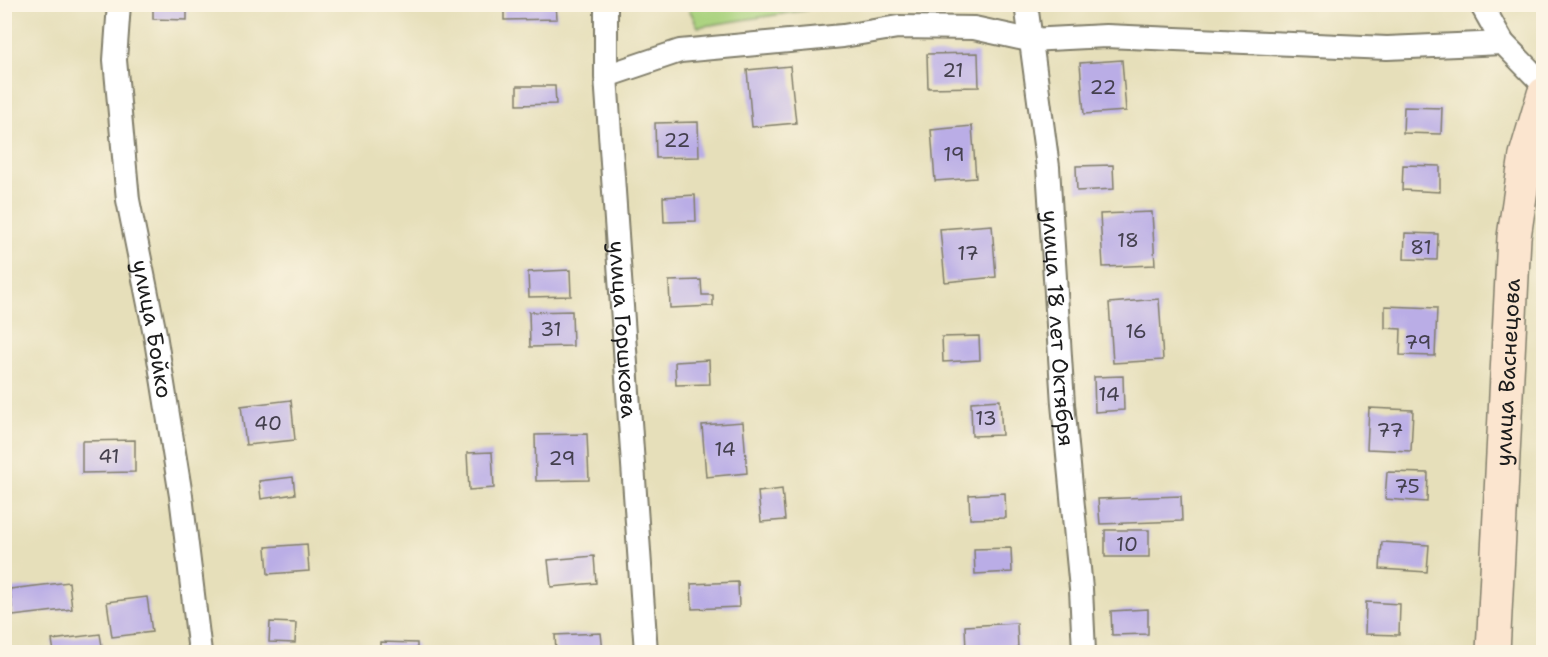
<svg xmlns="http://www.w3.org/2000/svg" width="1548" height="657" font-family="'Shantell Sans',sans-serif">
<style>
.green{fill:#a8d17c;stroke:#62764c;stroke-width:1.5}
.building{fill:#baade6}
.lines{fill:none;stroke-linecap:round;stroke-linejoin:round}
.street-casing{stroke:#817e6b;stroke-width:26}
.secondary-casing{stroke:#817e6b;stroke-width:36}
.street{stroke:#fff;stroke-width:22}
.secondary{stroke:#fbe5cf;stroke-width:33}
.labels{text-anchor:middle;stroke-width:6;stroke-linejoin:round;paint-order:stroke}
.number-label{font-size:20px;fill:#44404e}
.street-label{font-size:22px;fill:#1c1c1c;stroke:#fcf5e5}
</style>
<rect width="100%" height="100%" fill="#fcf5e5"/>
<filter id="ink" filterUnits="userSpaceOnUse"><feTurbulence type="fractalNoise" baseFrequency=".0167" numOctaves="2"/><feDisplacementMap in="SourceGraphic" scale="12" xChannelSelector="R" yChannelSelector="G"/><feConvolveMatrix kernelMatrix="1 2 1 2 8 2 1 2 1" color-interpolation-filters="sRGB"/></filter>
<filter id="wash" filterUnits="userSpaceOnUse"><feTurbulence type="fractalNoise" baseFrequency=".008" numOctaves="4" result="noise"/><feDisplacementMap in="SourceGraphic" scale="24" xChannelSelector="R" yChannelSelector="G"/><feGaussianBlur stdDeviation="1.35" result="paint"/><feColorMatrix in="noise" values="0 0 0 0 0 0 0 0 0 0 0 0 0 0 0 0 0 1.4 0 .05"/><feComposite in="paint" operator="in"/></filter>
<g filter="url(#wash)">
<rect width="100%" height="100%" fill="#e6dfba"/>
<!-- green -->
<path class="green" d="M 687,5 L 813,5 L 807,10 L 698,27 Z"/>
<g id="blocks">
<!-- building -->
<g class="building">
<path d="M 153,4 L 187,4 L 187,20 L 153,19 Z"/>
<path d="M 504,4 L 556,4 L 557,19 L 504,20 Z"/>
<path d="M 978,53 L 979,87 L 928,88 L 927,54 Z"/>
<path d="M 1122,60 L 1126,111 L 1084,114 L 1080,63 Z"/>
<path d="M 790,66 L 796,123 L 752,127 L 747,70 Z"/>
<path d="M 517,86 L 555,86 L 556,104 L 517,105 Z"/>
<path d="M 1404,107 L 1442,108 L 1441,134 L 1403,133 Z"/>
<path d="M 698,122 L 699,157 L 656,158 L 655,123 Z"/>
<path d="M 972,126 L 976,178 L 935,181 L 931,130 Z"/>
<path d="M 1113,165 L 1114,189 L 1077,191 L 1076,166 Z"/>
<path d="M 1403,165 L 1440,166 L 1440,192 L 1402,190 Z"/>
<path d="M 695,195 L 696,221 L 664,222 L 663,197 Z"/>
<path d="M 1152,212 L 1155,265 L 1103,267 L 1100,214 Z"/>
<path d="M 992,225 L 996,277 L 945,282 L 940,229 Z"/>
<path d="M 1405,233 L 1438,234 L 1437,260 L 1404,259 Z"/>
<path d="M 570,270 L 571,296 L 529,297 L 528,272 Z"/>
<path d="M 701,280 L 702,295 L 713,295 L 713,306 L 670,308 L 669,281 Z"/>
<path d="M 1159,299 L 1163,360 L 1113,363 L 1109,303 Z"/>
<path d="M 1385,306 L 1437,308 L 1435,356 L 1400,355 L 1401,329 L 1385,328 Z"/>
<path d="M 572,311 L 573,346 L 530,347 L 529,312 Z"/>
<path d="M 979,336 L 980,360 L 943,362 L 942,337 Z"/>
<path d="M 709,360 L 710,384 L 676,385 L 675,362 Z"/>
<path d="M 1123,376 L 1124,410 L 1095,412 L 1094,377 Z"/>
<path d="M 291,400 L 295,440 L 246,445 L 241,406 Z"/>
<path d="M 1000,400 L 1002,435 L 972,436 L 971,402 Z"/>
<path d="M 1369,408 L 1413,410 L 1411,451 L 1367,449 Z"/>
<path d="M 743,422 L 747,473 L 706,477 L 702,425 Z"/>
<path d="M 587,434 L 589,480 L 536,481 L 535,435 Z"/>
<path d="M 135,440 L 135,472 L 82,473 L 82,441 Z"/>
<path d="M 492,452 L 494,488 L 469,490 L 467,453 Z"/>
<path d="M 1387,472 L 1428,473 L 1427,502 L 1385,499 Z"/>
<path d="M 293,477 L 295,494 L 261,499 L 259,481 Z"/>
<path d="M 782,489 L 785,520 L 761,522 L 758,492 Z"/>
<path d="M 1005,493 L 1006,518 L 970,519 L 969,495 Z"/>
<path d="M 1181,496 L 1182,521 L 1100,524 L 1098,499 Z"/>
<rect x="1105" y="530" width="44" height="27"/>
<path d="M 1382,542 L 1429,545 L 1427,572 L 1380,569 Z"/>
<path d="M 307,544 L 309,571 L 268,574 L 266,547 Z"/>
<path d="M 1011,548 L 1012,572 L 975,574 L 974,549 Z"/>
<path d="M 594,556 L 596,583 L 551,587 L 548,560 Z"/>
<path d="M 69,582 L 72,609 L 13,616 L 10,589 Z"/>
<path d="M 738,582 L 739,607 L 692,609 L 691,584 Z"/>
<path d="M 147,597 L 152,632 L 112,637 L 107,602 Z"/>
<path d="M 1366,602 L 1400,604 L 1399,635 L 1365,634 Z"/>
<path d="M 1148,609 L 1148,634 L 1112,635 L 1111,611 Z"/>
<path d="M 270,622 L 296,623 L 295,643 L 269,642 Z"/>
<path d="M 1017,623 L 1018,649 L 966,651 L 965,626 Z"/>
<path d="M 601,633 L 603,652 L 556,652 L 555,635 Z"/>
<path d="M 100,634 L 103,652 L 54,652 L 52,640 Z"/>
<path d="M 380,642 L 417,643 L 417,652 L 380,652 Z"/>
</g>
</g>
</g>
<g filter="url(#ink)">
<use href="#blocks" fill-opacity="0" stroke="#817e6b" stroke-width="1.5"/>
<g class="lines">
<!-- street casing -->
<g class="street-casing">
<g id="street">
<path id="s1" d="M 119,4 L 115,60 L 128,200 L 155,334 L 181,496 L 200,652"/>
<path id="s2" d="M 606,4 L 606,76 L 646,652"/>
<path id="s3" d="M 1026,4 L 1048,167 L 1063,404 L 1081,589 L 1084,652"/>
<path d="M 1481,4 L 1503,43 L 1544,85"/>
<path d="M 606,76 L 680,51 L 843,36 L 898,27 L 974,28 L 1029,40 L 1106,36 L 1387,48 L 1503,43"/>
</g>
</g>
<!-- secondary casing -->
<g class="secondary-casing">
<g id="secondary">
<path id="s4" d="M 1493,652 L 1514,237 L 1526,155 L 1544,94"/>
</g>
</g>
<!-- street -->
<use href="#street" class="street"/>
<!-- secondary -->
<use href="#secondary" class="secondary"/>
</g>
</g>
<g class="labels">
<!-- number labels -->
<g class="number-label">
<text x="953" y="77">21</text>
<text x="1103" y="94">22</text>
<text x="677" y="147">22</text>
<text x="954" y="161">19</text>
<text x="1128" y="247">18</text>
<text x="1421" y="254">81</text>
<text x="968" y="260">17</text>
<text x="551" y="336">31</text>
<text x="1136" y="338">16</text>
<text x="1418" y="349">79</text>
<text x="1109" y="401">14</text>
<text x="986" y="425">13</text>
<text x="268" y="430">40</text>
<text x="1390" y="437">77</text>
<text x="725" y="456">14</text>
<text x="109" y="463">41</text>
<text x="562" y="465">29</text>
<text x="1407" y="493">75</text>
<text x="1127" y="551">10</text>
</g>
<!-- street labels -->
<g class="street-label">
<text dy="8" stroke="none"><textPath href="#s3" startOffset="326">улица 18 лет Октября</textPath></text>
<text dy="8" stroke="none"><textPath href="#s1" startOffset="328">улица Бойко</textPath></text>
<text dy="8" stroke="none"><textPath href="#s2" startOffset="326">улица Горшкова</textPath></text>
<text dy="8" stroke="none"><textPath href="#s4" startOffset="280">улица Васнецова</textPath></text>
</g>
</g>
<!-- margin -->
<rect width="1548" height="657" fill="none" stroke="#fcf5e5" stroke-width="24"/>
</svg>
